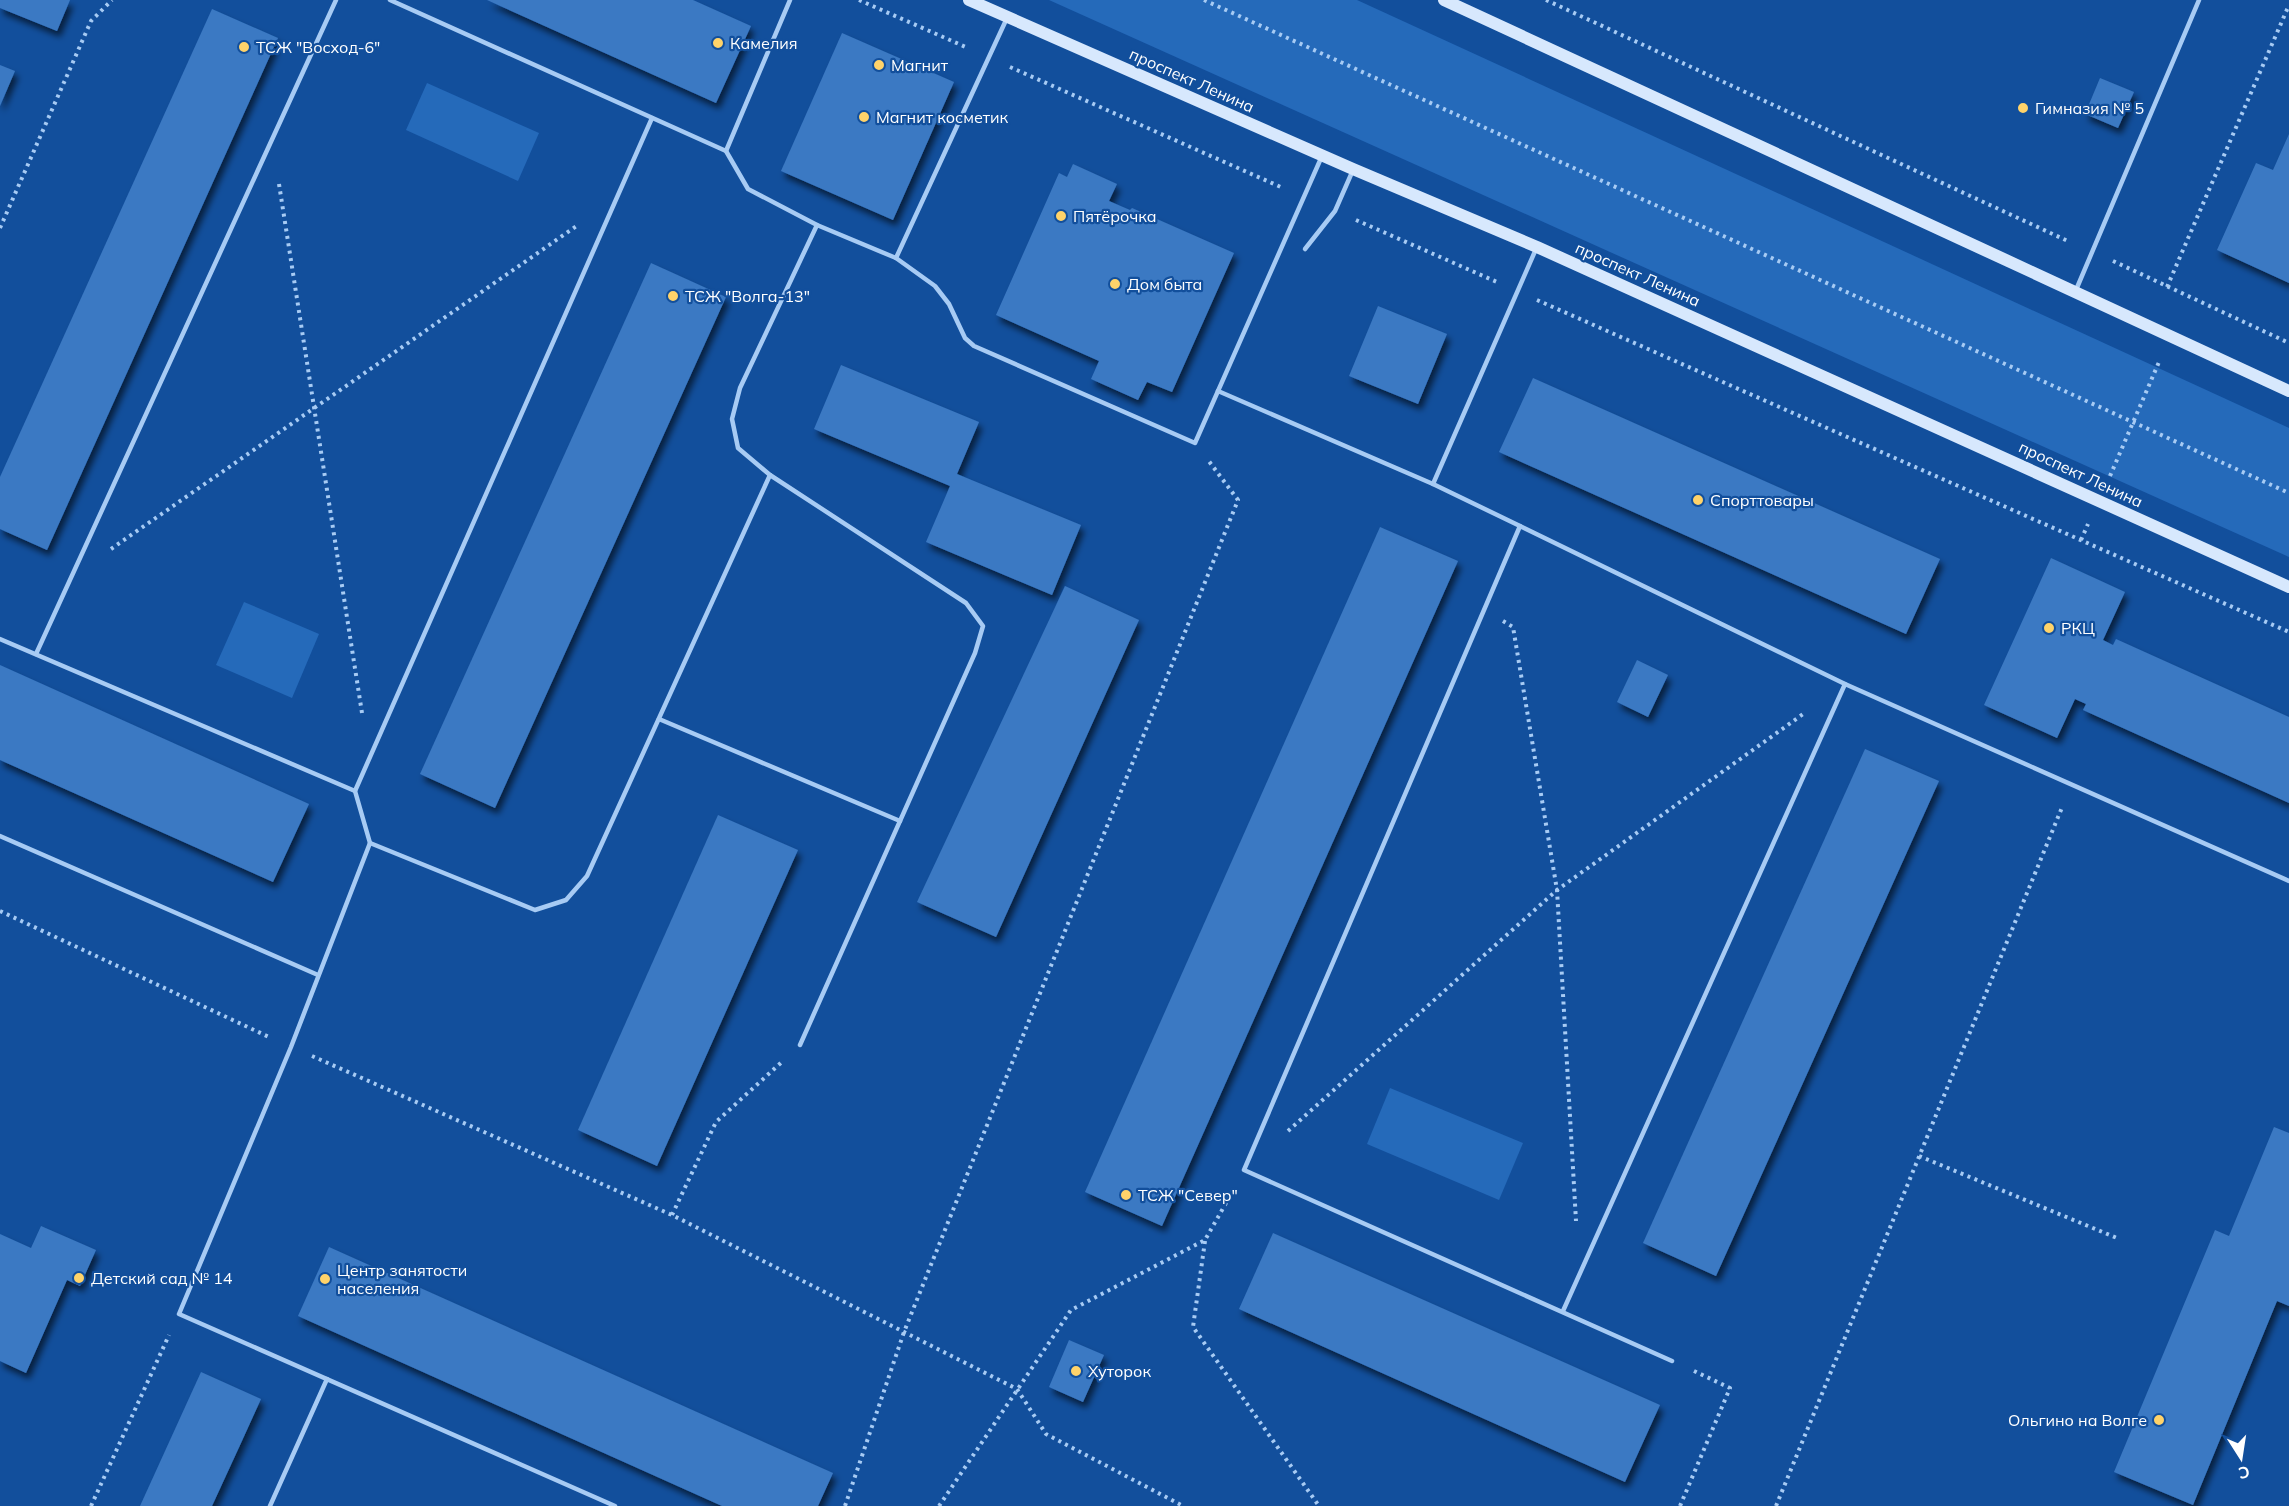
<svg xmlns="http://www.w3.org/2000/svg" width="2289" height="1506" font-family="Mulish,sans-serif">
<style>
.green{fill:#256aba}
.building{fill:#3b79c3;filter:url(#shadow)}
.lines{fill:none;stroke-linecap:round;stroke-linejoin:round}
.path{stroke:#a7cbf4;stroke-width:4;stroke-dasharray:3 4.5;stroke-linecap:butt}
.lane{stroke:#a7cbf4;stroke-width:4.5}
.secondary{stroke:#d7e8fd;stroke-width:12}
.poi-dot{fill:#ffd36a;stroke:#124f9c;stroke-width:2}
.labels{text-anchor:middle;stroke-width:4.5;stroke-linejoin:round;paint-order:stroke}
.poi-label{font-size:16px;fill:#fff;stroke:#124f9c;text-anchor:start}
.street-label{font-size:16px;fill:#fff;stroke:#124f9c}
</style>
<defs>
<filter id="shadow"><feDropShadow dx="3.5" dy="6" stdDeviation="3" flood-color="#0009"/></filter>
</defs>
<rect width="100%" height="100%" fill="#124f9c"/>
<!-- green -->
<g class="green">
<path d="M 1049,0 L 1357,0 L 2289,428 L 2289,557 Z"/>
<path d="M 427,83 L 539,133 L 518,181 L 406,130 Z"/>
<path d="M 244,602 L 319,634 L 292,698 L 216,665 Z"/>
<path d="M 1390,1088 L 1523,1143 L 1499,1200 L 1367,1144 Z"/>
</g>
<!-- building -->
<g class="building">
<path d="M 0,0 L 70,0 L 57,31 L 0,8 Z"/>
<path d="M 487,0 L 693,0 L 751,26 L 716,103 Z"/>
<path d="M 212,9 L 278,38 L 47,550 L 0,529 L 0,477 Z"/>
<path d="M 842,33 L 954,82 L 893,220 L 781,171 Z"/>
<path d="M 0,65 L 15,71 L 0,106 Z"/>
<path d="M 2100,78 L 2134,92 L 2118,128 L 2085,114 Z"/>
<path d="M 2289,134 L 2289,283 L 2217,250 L 2256,163 L 2273,170 Z"/>
<path d="M 1073,164 L 1117,184 L 1109,201 L 1130,210 L 1132,208 L 1234,253 L 1172,392 L 1147,382 L 1138,400 L 1091,379 L 1099,361 L 996,315 L 1059,173 L 1067,177 Z"/>
<path d="M 651,263 L 726,297 L 495,808 L 420,774 Z"/>
<path d="M 1378,306 L 1447,334 L 1418,404 L 1349,376 Z"/>
<path d="M 841,365 L 979,422 L 957,474 L 1081,525 L 1052,595 L 926,542 L 950,486 L 814,429 Z"/>
<path d="M 1533,378 L 1940,559 L 1906,634 L 1499,452 Z"/>
<path d="M 1380,527 L 1458,561 L 1162,1226 L 1085,1192 Z"/>
<path d="M 2051,558 L 2125,592 L 2103,640 L 2113,645 L 2116,639 L 2289,717 L 2289,803 L 2083,710 L 2086,704 L 2075,699 L 2057,738 L 1984,705 Z"/>
<path d="M 1065,586 L 1139,620 L 996,937 L 917,902 Z"/>
<path d="M 1637,660 L 1668,675 L 1648,717 L 1617,702 Z"/>
<path d="M 0,665 L 309,804 L 273,882 L 0,760 Z"/>
<path d="M 1865,749 L 1939,781 L 1716,1276 L 1643,1243 Z"/>
<path d="M 718,815 L 798,850 L 657,1166 L 578,1130 Z"/>
<path d="M 2274,1127 L 2289,1133 L 2289,1306 L 2277,1301 L 2193,1505 L 2114,1472 L 2215,1230 L 2229,1236 Z"/>
<path d="M 41,1226 L 96,1250 L 80,1286 L 67,1280 L 26,1373 L 0,1361 L 0,1234 L 31,1248 Z"/>
<path d="M 1273,1233 L 1660,1405 L 1625,1482 L 1239,1309 Z"/>
<path d="M 329,1247 L 833,1473 L 818,1506 L 722,1506 L 298,1316 Z"/>
<path d="M 1069,1340 L 1104,1355 L 1083,1402 L 1049,1387 Z"/>
<path d="M 201,1372 L 261,1399 L 241,1443 L 212,1506 L 140,1506 Z"/>
</g>
<g class="lines">
<!-- path -->
<g class="path">
<path d="M 859,0 L 968,48"/>
<path d="M 1204,0 L 2289,493"/>
<path d="M 1546,0 L 2070,242"/>
<path d="M 1010,67 L 1283,188"/>
<path d="M 279,184 L 362,713"/>
<path d="M 1356,220 L 1497,282"/>
<path d="M 0,228 L 91,21 L 112,0"/>
<path d="M 2113,261 L 2289,343"/>
<path d="M 2167,287 L 2289,5"/>
<path d="M 1537,300 L 2289,632"/>
<path d="M 2110,476 L 2159,362"/>
<path d="M 2081,540 L 2088,524"/>
<path d="M 111,549 L 578,225"/>
<path d="M 1503,621 L 1513,627 L 1557,890 L 1576,1221"/>
<path d="M 0,911 L 269,1037"/>
<path d="M 312,1056 L 672,1215 L 1017,1389 L 1046,1434 L 1183,1506"/>
<path d="M 1288,1131 L 1557,890 L 1806,712"/>
<path d="M 1919,1156 L 2117,1238"/>
<path d="M 672,1215 L 716,1122 L 784,1060"/>
<path d="M 1205,1241 L 1193,1327 L 1319,1506"/>
<path d="M 91,1506 L 169,1335"/>
<path d="M 845,1506 L 904,1332 L 1238,500 L 1208,460"/>
<path d="M 939,1506 L 1071,1310 L 1205,1240 L 1234,1189"/>
<path d="M 1680,1506 L 1730,1388 L 1692,1370"/>
<path d="M 1776,1506 L 2063,805"/>
</g>
<!-- lane -->
<g class="lane">
<path d="M 390,0 L 726,151 L 748,189 L 817,225 L 896,258 L 935,286 L 949,304 L 965,338 L 974,346 L 1195,443 L 1322,156"/>
<path d="M 726,151 L 790,0"/>
<path d="M 1305,249 L 1335,211 L 1353,170"/>
<path d="M 896,258 L 1007,18"/>
<path d="M 2076,290 L 2199,0"/>
<path d="M 1218,391 L 1433,484"/>
<path d="M 1520,526 L 1433,484 L 1536,249"/>
<path d="M 0,639 L 355,791"/>
<path d="M 36,654 L 336,0"/>
<path d="M 659,719 L 900,821"/>
<path d="M 0,836 L 318,975"/>
<path d="M 370,843 L 535,910 L 566,900 L 587,876 L 770,475"/>
<path d="M 800,1045 L 975,653 L 983,626 L 966,603 L 770,475 L 738,448 L 732,419 L 740,388 L 817,225"/>
<path d="M 1563,1311 L 1845,684"/>
<path d="M 1672,1361 L 1244,1170 L 1520,526 L 1845,684 L 2289,881"/>
<path d="M 270,1506 L 327,1379"/>
<path d="M 615,1506 L 179,1314 L 291,1047 L 370,843 L 355,791 L 652,118"/>
</g>
<!-- secondary -->
<g class="secondary">
<path d="M 969,0 L 1353,169 L 1537,247 L 2289,587"/>
<path d="M 1444,0 L 2289,391"/>
</g>
</g>
<!-- markers -->
<g class="poi-dot">
<circle cx="718" cy="43" r="6"/>
<circle cx="244" cy="47" r="6"/>
<circle cx="879" cy="65" r="6"/>
<circle cx="2023" cy="108" r="6"/>
<circle cx="864" cy="117" r="6"/>
<circle cx="1061" cy="216" r="6"/>
<circle cx="1115" cy="284" r="6"/>
<circle cx="673" cy="296" r="6"/>
<circle cx="1698" cy="500" r="6"/>
<circle cx="2049" cy="628" r="6"/>
<circle cx="1126" cy="1195" r="6"/>
<circle cx="79" cy="1278" r="6"/>
<circle cx="325" cy="1279" r="6"/>
<circle cx="1076" cy="1371" r="6"/>
<circle cx="2159" cy="1420" r="6"/>
</g>
<g class="labels">
<!-- poi labels -->
<g class="poi-label">
<text x="730" y="49">Камелия</text>
<text x="256" y="53">ТСЖ "Восход-6"</text>
<text x="891" y="71">Магнит</text>
<text x="2035" y="114">Гимназия № 5</text>
<text x="876" y="123">Магнит косметик</text>
<text x="1073" y="222">Пятёрочка</text>
<text x="1127" y="290">Дом быта</text>
<text x="685" y="302">ТСЖ "Волга-13"</text>
<text x="1710" y="506">Спорттовары</text>
<text x="2061" y="634">РКЦ</text>
<text x="1138" y="1201">ТСЖ "Север"</text>
<text x="337" y="1276">Центр занятости<tspan x="337" dy="18">населения</tspan></text>
<text x="91" y="1284">Детский сад № 14</text>
<text x="1088" y="1377">Хуторок</text>
<text x="2147" y="1426" text-anchor="end">Ольгино на Волге</text>
</g>
<!-- street labels -->
<g class="street-label">
<text transform="translate(1192 80) rotate(24)" y="6">проспект Ленина</text>
<text transform="translate(1638 274) rotate(24)" y="6">проспект Ленина</text>
<text transform="translate(2081 474) rotate(25)" y="6">проспект Ленина</text>
</g>
</g>
<!-- north arrow -->
<g transform="translate(2241 1458) rotate(168)" stroke="#124f9c" stroke-width="4.5" paint-order="stroke">
<path d="M0-4.5L10 22L0 15L-10 22Z" fill="#ffffff"/>
<text y="-9" font-size="16" font-weight="bold" text-anchor="middle" fill="#ffffff">С</text>
</g>
</svg>
